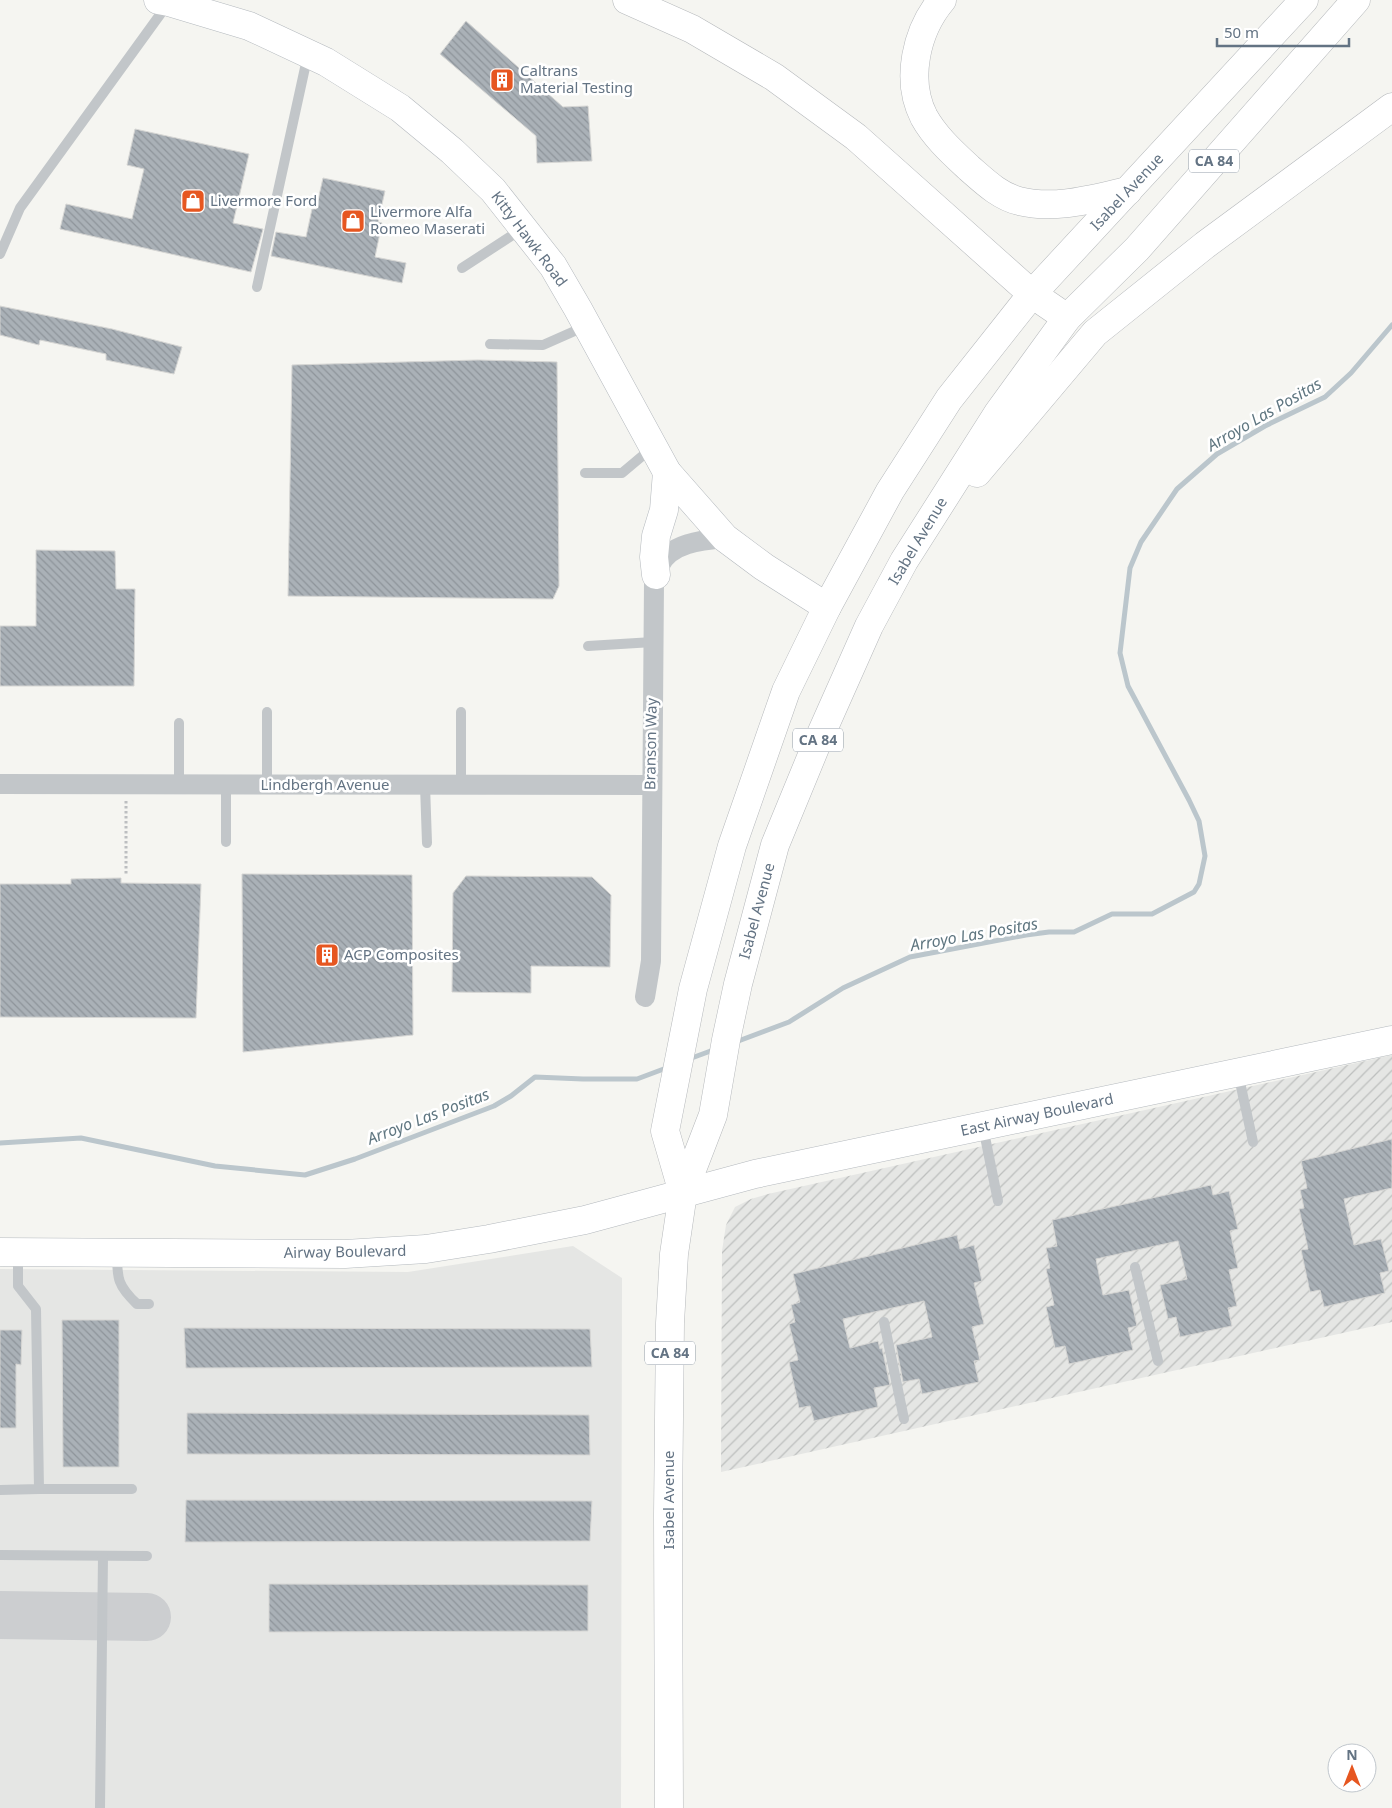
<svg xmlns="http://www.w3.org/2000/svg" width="1392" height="1808" font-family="'Noto Sans',sans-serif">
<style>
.built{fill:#e5e6e4}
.industrial{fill:url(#industrial-furrows)}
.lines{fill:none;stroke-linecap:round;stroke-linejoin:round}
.stream{stroke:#bbc6cc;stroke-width:5}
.taxiway{stroke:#ccced0;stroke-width:48}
.building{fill:url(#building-back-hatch);stroke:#d6d6d4}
.secondary-casing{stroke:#b4b9be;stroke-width:29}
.highway-casing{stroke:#b5b8bb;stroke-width:29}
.path{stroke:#bcbec0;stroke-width:3;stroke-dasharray:2.5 2.5;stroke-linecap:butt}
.lane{stroke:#c2c6c9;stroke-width:10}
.street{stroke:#c2c6c9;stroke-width:20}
.secondary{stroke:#fff;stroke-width:28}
.highway{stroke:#fff;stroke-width:28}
.labels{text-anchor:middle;stroke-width:5;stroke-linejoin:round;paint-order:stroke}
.shield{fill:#fff;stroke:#929da8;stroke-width:1}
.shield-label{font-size:14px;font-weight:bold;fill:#637383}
.poi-label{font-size:15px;fill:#637383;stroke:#fff;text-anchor:start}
.street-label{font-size:15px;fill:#637383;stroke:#fff}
.water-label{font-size:16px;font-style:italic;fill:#5f7680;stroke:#fff}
</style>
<defs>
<pattern id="industrial-furrows" width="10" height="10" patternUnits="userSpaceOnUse" patternTransform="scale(1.25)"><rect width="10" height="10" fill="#e5e6e4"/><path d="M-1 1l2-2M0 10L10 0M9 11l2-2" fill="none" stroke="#bdbfbe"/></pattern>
<pattern id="building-back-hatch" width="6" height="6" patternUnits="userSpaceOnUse" patternTransform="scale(1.25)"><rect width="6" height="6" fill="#aab1b7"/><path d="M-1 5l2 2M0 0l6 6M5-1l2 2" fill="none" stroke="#8e949a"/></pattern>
</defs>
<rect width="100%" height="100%" fill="#f5f5f1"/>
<!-- built -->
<path class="built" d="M 573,1246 L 622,1278 L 621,1808 L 0,1808 L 0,1269 L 408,1272 Z"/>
<!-- industrial -->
<path class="industrial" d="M 1392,1055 L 1392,1322 L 721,1472 L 722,1251 L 726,1225 L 735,1207 L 751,1199 L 768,1194 Z"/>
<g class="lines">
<!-- stream -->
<g class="stream">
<path d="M 733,1043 L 789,1022 L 843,988 L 910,957 L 1026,935 L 1049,932 L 1074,932 L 1112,914 L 1152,914 L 1194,892 L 1199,884 L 1205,856 L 1199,821 L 1189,800 L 1128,686 L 1120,653 L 1130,568 L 1141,542 L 1177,489 L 1217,454 L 1265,426 L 1325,397 L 1351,373 L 1392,325"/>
<path d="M 689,1059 L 716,1049"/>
<path d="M 0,1143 L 81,1138 L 215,1166 L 305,1175 L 355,1159 L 494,1106 L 511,1096 L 535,1077 L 583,1079 L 637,1079 L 669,1067"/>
</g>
<!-- taxiway -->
<path class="taxiway" d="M 0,1615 L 147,1617"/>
</g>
<!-- building -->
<g class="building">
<path d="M 466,21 L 563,107 L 588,106 L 592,161 L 537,163 L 536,136 L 440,54 Z"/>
<path d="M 135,129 L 249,154 L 233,223 L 263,229 L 251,272 L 60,229 L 66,204 L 132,219 L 144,169 L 127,165 Z"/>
<path d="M 323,178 L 385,191 L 378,222 L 382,223 L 375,257 L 406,263 L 402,283 L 271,256 L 276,232 L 306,237 L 312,209 L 316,209 Z"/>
<path d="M 0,306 L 112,329 L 182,347 L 174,374 L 106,360 L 106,354 L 40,340 L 39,345 L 0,335 Z"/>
<path d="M 478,360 L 557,362 L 559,586 L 553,599 L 288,596 L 292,365 Z"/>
<path d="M 36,550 L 115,551 L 116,589 L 135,589 L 134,686 L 0,686 L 0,626 L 36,626 Z"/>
<path d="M 242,874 L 412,875 L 413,1035 L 243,1052 Z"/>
<path d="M 466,876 L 592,877 L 611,895 L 610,967 L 531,966 L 531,993 L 452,992 L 453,893 Z"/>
<path d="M 121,878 L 121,883 L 201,884 L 196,1018 L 0,1017 L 0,884 L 71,884 L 71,879 Z"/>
<path d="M 1392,1139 L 1392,1188 L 1344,1199 L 1354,1245 L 1381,1239 L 1389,1271 L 1380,1273 L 1385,1293 L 1324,1307 L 1320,1290 L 1310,1292 L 1301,1250 L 1308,1249 L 1299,1209 L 1304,1208 L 1300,1190 L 1307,1188 L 1301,1161 Z"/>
<path d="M 1211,1185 L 1213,1195 L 1229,1191 L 1238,1229 L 1230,1231 L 1238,1268 L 1229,1270 L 1237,1306 L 1228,1308 L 1232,1326 L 1180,1337 L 1176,1317 L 1168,1319 L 1160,1285 L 1187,1279 L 1178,1241 L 1096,1259 L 1103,1295 L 1129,1290 L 1137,1326 L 1128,1328 L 1133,1350 L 1069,1364 L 1065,1346 L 1055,1348 L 1046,1307 L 1054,1305 L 1046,1269 L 1050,1268 L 1046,1248 L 1057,1246 L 1052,1220 Z"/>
<path d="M 957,1235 L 960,1249 L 974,1245 L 982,1281 L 974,1283 L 984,1324 L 972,1327 L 980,1360 L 974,1361 L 979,1382 L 922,1394 L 919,1379 L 903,1382 L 896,1345 L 932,1337 L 924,1301 L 843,1319 L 850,1348 L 878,1341 L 880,1349 L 882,1348 L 890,1385 L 874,1388 L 878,1407 L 814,1421 L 810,1406 L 799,1408 L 789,1362 L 798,1360 L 789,1324 L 795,1322 L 791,1305 L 800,1302 L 793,1274 Z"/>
<path d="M 62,1320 L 119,1320 L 119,1467 L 63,1467 Z"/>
<path d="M 184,1328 L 590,1329 L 592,1367 L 186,1368 Z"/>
<path d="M 0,1330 L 22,1330 L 21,1365 L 16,1364 L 16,1428 L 0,1428 Z"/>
<path d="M 187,1413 L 589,1415 L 590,1455 L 187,1454 Z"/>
<path d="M 186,1500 L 592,1501 L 590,1541 L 185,1542 Z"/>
<path d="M 269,1584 L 588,1585 L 588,1631 L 269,1632 Z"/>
</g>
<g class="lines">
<!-- secondary casing -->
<g class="secondary-casing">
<g id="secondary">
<path d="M 158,0 L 169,2 L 249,26 L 326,62 L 400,108 L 452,151 L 493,190 L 553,266 L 578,309 L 667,472 L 725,538 L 764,567 L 827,607"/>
<path d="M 656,575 L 654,557 L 656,536 L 664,510 L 667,472"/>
<path d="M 0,1252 L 345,1254 L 426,1249 L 489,1239 L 585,1220 L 755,1174 L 1392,1040"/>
</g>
</g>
<!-- highway casing -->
<g class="highway-casing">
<g id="highway">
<path d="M 627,0 L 692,29 L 774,77 L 856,137 L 1032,294 L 1067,318"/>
<path d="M 942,0 C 916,31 905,80 924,117 C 935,137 953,153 969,168 C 984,181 999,196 1019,201 C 1056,210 1091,199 1128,191"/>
<path d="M 977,473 L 1095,333 L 1205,245 L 1392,107"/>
<path d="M 683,1193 L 665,1131 L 693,989 L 732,846 L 786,691 L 827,607 L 890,491 L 949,399 L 1032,294 L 1304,0"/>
<path d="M 669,1808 L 668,1514 L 670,1323 L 674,1254 L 683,1193 L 713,1115 L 726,1040 L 738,984 L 775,845 L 817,743 L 869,626 L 904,561 L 998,413 L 1067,318 L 1137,249 L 1356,0"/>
</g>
</g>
<!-- path -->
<path class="path" d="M 126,801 L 126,875"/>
<!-- lane -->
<g class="lane">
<path d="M 0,254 L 20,208 L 167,5"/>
<path d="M 462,268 L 522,229"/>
<path d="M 257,287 L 308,54"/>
<path d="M 490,344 L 543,345 L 586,326"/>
<path d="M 585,473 L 622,473 L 653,447"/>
<path d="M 588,646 L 653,642"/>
<path d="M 267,712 L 267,785"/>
<path d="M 461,712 L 461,785"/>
<path d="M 179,723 L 179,784"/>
<path d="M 425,785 L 427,843"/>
<path d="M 226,842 L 226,785"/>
<path d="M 1238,1073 L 1253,1142"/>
<path d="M 983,1127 L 998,1201"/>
<path d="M 117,1254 C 117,1279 118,1286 137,1304 L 149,1304"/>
<path d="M 1135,1267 L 1158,1361"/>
<path d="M 884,1322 L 904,1419"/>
<path d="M 39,1489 L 132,1489"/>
<path d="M 0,1490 L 39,1489 L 36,1309 L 18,1286 L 18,1252"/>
<path d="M 0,1555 L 147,1556"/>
<path d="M 100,1808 L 103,1556"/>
</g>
<!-- street -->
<g class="street">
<path d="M 0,784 L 651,785"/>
<path d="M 645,997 L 651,961 L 654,583 C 655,578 656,572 659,567 C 669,543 703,540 725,538"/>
</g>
<!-- secondary -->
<use href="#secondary" class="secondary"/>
<!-- highway -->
<use href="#highway" class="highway"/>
</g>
<!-- icons -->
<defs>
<g id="building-square" transform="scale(1.25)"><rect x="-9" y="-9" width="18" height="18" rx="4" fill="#e65620" stroke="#fff"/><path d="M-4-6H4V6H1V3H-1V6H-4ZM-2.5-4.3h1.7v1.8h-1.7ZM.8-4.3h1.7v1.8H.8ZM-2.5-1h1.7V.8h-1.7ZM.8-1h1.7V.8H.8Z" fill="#fff"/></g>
<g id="shop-square" transform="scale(1.25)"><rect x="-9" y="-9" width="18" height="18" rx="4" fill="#e65620" stroke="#fff"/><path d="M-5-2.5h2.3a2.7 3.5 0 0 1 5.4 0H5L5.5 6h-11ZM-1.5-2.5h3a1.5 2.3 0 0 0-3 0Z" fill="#fff"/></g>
</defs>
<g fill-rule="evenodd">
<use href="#building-square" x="502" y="80"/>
<use href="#shop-square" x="193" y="201"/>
<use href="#shop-square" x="353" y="221"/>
<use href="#building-square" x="327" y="955"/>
</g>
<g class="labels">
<!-- shield labels -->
<g class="shield">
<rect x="1189" y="149.5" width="50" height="23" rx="4"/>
<rect x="793" y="728.5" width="50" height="23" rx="4"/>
<rect x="645" y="1341.5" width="50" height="23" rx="4"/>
</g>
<g class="shield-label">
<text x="1214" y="166">CA 84</text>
<text x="818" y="745">CA 84</text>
<text x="670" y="1358">CA 84</text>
</g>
<!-- poi labels -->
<g class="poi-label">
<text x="520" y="76">Caltrans<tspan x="520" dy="17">Material Testing</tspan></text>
<text x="210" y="206">Livermore Ford</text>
<text x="370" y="217">Livermore Alfa<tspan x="370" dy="17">Romeo Maserati</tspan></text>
<text x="344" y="960">ACP Composites</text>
</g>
<!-- street labels -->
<g class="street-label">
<text transform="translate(1127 192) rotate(-47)" y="5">Isabel Avenue</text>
<text transform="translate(529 239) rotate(53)" y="5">Kitty Hawk Road</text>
<text transform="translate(918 541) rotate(-59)" y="5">Isabel Avenue</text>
<text transform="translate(651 744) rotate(-89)" y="5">Branson Way</text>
<text x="325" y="790">Lindbergh Avenue</text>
<text transform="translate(757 911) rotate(-75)" y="5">Isabel Avenue</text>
<text transform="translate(1037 1115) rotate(-12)" y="5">East Airway Boulevard</text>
<text transform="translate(345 1252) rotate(-1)" y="5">Airway Boulevard</text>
<text transform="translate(669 1500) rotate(-90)" y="5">Isabel Avenue</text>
</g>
<!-- water labels -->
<g class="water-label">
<text transform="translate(1264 414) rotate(-30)" y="6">Arroyo Las Positas</text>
<text transform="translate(974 934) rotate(-10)" y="6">Arroyo Las Positas</text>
<text transform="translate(428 1116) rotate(-21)" y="6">Arroyo Las Positas</text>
</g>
</g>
<!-- north arrow -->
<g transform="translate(1352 1768)"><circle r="24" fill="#ffffff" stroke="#c1c7cd"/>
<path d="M0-4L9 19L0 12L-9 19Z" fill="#e65620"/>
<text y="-8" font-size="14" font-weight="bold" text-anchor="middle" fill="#637383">N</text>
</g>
<!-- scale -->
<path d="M1217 38v8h132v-8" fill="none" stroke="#637383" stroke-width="2.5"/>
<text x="1224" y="38" font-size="15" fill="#637383" stroke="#ffffff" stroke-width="4" paint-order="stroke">50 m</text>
</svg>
